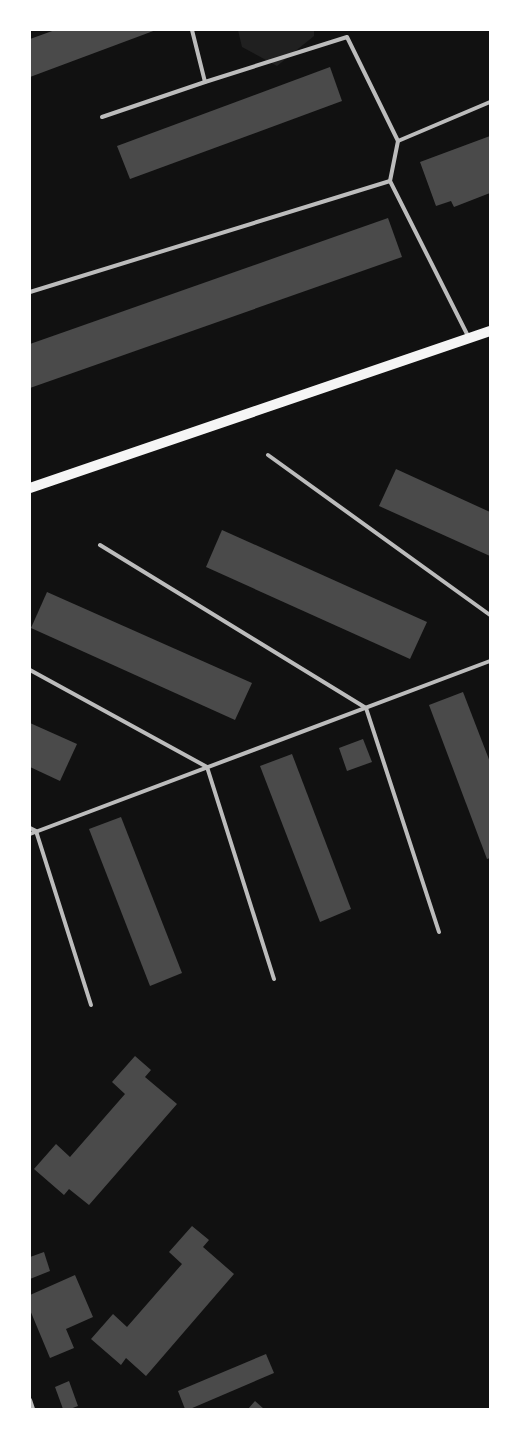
<svg xmlns="http://www.w3.org/2000/svg" width="520" height="1439" font-family="'Golos Text',sans-serif">
<style>
.green{fill:#202020}
.building{fill:#4a4a4a}
.lines{fill:none;stroke-linecap:round;stroke-linejoin:round}
.service{stroke:#bcbcbc;stroke-width:4}
.secondary{stroke:#f5f5f5;stroke-width:10}
</style>
<rect width="100%" height="100%" fill="#111"/>
<!-- green -->
<path class="green" d="M 238,30 L 314,30 L 314,36 L 277,66 L 242,47 Z"/>
<!-- building -->
<g class="building">
<path d="M 55,30 L 156,30 L 30,77 L 30,39 Z"/>
<path d="M 330,67 L 342,101 L 130,179 L 117,146 Z"/>
<path d="M 490,136 L 490,193 L 454,207 L 451,201 L 436,206 L 420,162 Z"/>
<path d="M 388,218 L 402,257 L 30,388 L 30,344 Z"/>
<path d="M 396,469 L 490,512 L 490,556 L 379,506 Z"/>
<path d="M 222,530 L 427,622 L 410,659 L 206,567 Z"/>
<path d="M 47,592 L 252,683 L 235,720 L 31,628 Z"/>
<path d="M 463,692 L 490,762 L 490,858 L 487,859 L 429,705 Z"/>
<path d="M 30,723 L 77,744 L 60,781 L 30,767 Z"/>
<path d="M 363,739 L 372,762 L 347,771 L 339,748 Z"/>
<path d="M 292,754 L 351,909 L 320,922 L 260,766 Z"/>
<path d="M 121,817 L 182,973 L 150,986 L 89,829 Z"/>
<path d="M 135,1056 L 151,1070 L 145,1077 L 177,1104 L 89,1205 L 69,1189 L 64,1195 L 34,1169 L 56,1144 L 70,1157 L 125,1094 L 112,1082 Z"/>
<path d="M 192,1226 L 209,1240 L 203,1247 L 234,1274 L 146,1376 L 126,1358 L 121,1365 L 91,1339 L 113,1314 L 127,1327 L 182,1264 L 169,1252 Z"/>
<path d="M 44,1252 L 50,1271 L 30,1279 L 30,1257 Z"/>
<path d="M 75,1275 L 93,1317 L 66,1329 L 74,1348 L 50,1358 L 30,1310 L 30,1295 Z"/>
<path d="M 266,1354 L 274,1373 L 190,1409 L 185,1409 L 178,1391 Z"/>
<path d="M 69,1381 L 78,1406 L 70,1409 L 63,1409 L 55,1387 Z"/>
<path d="M 255,1401 L 264,1409 L 248,1409 Z"/>
</g>
<g class="lines">
<!-- service -->
<g class="service">
<path d="M 192,30 L 205,82 L 347,37 L 398,141"/>
<path d="M 102,117 L 205,82"/>
<path d="M 30,292 L 390,181"/>
<path d="M 469,338 L 390,181 L 398,141 L 490,102"/>
<path d="M 268,455 L 490,615"/>
<path d="M 100,545 L 366,708 L 439,932"/>
<path d="M 30,670 L 207,767 L 274,979"/>
<path d="M 30,828 L 36,831 L 91,1005"/>
<path d="M 30,834 L 490,661"/>
<path d="M 30,1400 L 33,1409"/>
</g>
<!-- secondary -->
<path class="secondary" d="M 30,488 L 490,331"/>
</g>
<!-- border -->
<rect width="520" height="1439" fill="none" stroke="#ffffff" stroke-width="62"/>
</svg>
